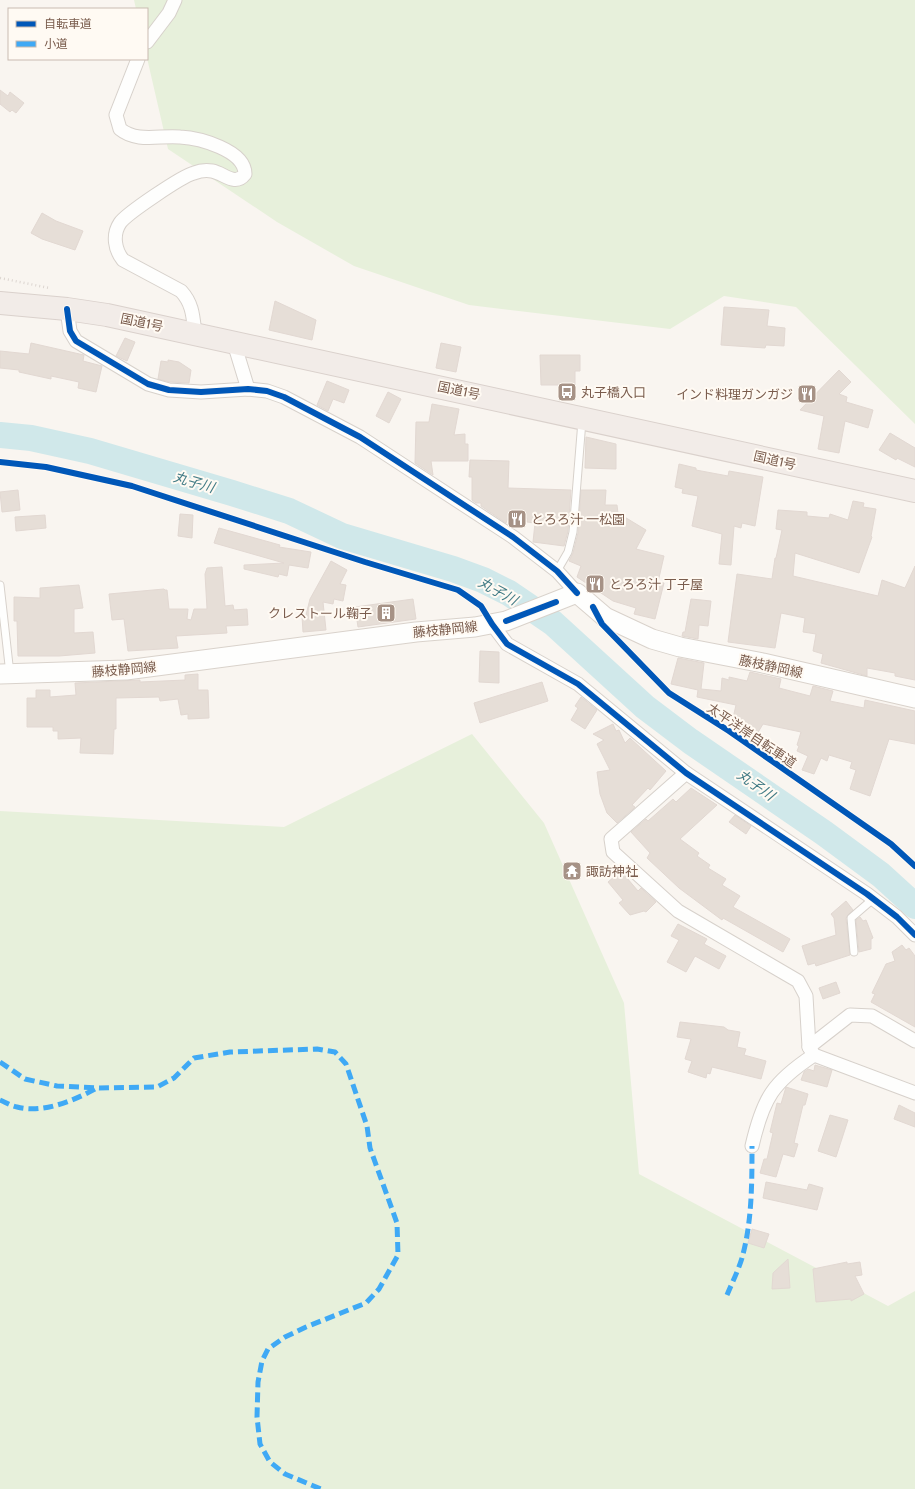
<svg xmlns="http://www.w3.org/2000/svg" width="915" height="1489" font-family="Cabin,'Noto Sans JP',sans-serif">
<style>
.green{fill:#e7f0db}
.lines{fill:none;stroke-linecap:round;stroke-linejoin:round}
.river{stroke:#d0e8ea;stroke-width:26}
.building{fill:#e6ded7;stroke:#e2d8d2}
.service-casing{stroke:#d7d1cb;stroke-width:9}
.minor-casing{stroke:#d7d1cb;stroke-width:15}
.secondary-casing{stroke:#d9d2cb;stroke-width:21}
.trunk-casing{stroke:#dad1cc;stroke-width:24}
.path{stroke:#dcd5d0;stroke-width:2.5;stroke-dasharray:1 3;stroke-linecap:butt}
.service{stroke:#fefefd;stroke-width:7}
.minor{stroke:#fefefd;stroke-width:13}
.secondary{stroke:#fefefd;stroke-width:19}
.trunk{stroke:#f2ece8;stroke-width:22}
.quiet{stroke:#3fa9f5;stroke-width:5;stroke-dasharray:10 5;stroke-linecap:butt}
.cycleway-casing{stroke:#fffaf3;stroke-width:8}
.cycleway{stroke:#0057b8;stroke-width:6}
.labels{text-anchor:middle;stroke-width:4;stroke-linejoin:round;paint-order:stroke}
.street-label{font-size:13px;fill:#7a5c4d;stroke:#fffaf3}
.poi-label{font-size:13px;fill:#7a5c4d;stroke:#fffaf3;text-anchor:start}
.water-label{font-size:14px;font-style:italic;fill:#437c86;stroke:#fffaf3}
</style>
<rect width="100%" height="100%" fill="#f9f5f0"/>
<!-- green -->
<g class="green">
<path d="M 134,0 L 915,0 L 915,424 L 796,307 L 724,296 L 670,329 L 469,305 L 354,266 L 277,222 L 168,149 L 147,58 L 147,9 L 136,9 Z"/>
<path d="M 472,734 L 544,823 L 624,1003 L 639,1174 L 888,1306 L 915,1291 L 915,1489 L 0,1489 L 0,811 L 284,827 Z"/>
</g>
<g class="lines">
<!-- river -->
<path class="river" d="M 0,435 L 31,438 L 90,451 L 232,493 L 289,511 L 342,536 L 453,569 L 483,580 L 509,593 L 553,623 L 645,707 L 690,741 L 824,833 L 881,875 L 915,906"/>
</g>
<!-- building -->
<g class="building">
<path d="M 0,90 L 8,96 L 10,92 L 24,103 L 16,113 L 12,110 L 10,112 L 0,104 Z"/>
<path d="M 42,213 L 56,221 L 83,231 L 75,250 L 42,239 L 31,233 Z"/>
<path d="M 275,301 L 316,320 L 312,340 L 269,330 Z"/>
<path d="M 724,307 L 769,310 L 767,326 L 785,328 L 784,346 L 766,345 L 765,348 L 721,345 Z"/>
<path d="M 125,338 L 135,342 L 127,361 L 116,356 Z"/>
<path d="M 31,343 L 84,355 L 83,361 L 102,366 L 96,392 L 78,388 L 79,382 L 51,376 L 51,379 L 19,372 L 19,370 L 0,368 L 0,351 L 29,354 Z"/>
<path d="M 441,343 L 461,347 L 456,372 L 436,368 Z"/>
<path d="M 540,355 L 580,355 L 580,371 L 575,371 L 575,385 L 541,385 Z"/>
<path d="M 168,360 L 179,362 L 191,370 L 189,383 L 170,382 L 158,379 L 161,361 L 168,362 Z"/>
<path d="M 839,370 L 851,382 L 839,394 L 847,397 L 846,402 L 873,410 L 868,428 L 845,421 L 839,453 L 818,449 L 824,416 L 800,410 Z"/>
<path d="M 327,381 L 349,390 L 344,403 L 333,399 L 328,411 L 317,405 Z"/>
<path d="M 388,392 L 401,399 L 389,423 L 376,416 Z"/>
<path d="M 432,404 L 459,409 L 454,435 L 465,434 L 465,444 L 468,444 L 468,461 L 431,461 L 433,475 L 415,463 L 416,422 L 429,422 Z"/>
<path d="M 890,433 L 915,448 L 915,467 L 897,458 L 896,460 L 879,450 Z"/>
<path d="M 586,437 L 616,444 L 616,469 L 585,468 Z"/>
<path d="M 470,460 L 509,461 L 508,488 L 571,490 L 568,531 L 564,546 L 533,542 L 535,523 L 527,522 L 527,518 L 508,518 L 506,523 L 481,506 L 481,503 L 476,503 L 472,500 L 472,477 L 469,477 Z"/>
<path d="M 679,464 L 696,468 L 696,470 L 728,476 L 729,471 L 763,477 L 755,526 L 742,523 L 741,528 L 734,526 L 731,565 L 719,564 L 722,534 L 692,526 L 698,496 L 682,493 L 683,489 L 675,487 Z"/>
<path d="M 18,490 L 20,510 L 2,512 L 0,492 Z"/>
<path d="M 581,490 L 606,490 L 605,505 L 617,505 L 618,513 L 646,530 L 636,549 L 664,556 L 658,582 L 664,583 L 655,619 L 634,614 L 636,608 L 613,601 L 577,577 L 581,566 L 569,561 L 573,553 L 578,533 Z"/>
<path d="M 853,501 L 864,503 L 863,507 L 876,509 L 871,536 L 872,537 L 859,573 L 795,553 L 793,576 L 878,596 L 882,580 L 905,588 L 915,566 L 915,680 L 895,676 L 895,673 L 867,668 L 867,676 L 821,663 L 823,654 L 813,651 L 816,634 L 803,632 L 805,618 L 781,613 L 775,648 L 728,642 L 737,574 L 772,579 L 775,558 L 776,558 L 782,530 L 776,529 L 778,510 L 807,512 L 807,516 L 829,518 L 830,514 L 848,520 Z"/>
<path d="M 180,514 L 193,515 L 192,538 L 178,536 Z"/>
<path d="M 45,515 L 46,528 L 16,531 L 15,517 Z"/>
<path d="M 219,528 L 280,545 L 279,547 L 311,552 L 308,568 L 289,565 L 287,576 L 279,574 L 278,577 L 244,569 L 244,565 L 284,563 L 214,543 Z"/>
<path d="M 331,561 L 347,570 L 340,584 L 346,585 L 343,601 L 334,599 L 333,604 L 323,602 L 326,630 L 303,632 L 302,616 L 306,615 L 310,599 Z"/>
<path d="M 222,567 L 225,606 L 233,605 L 234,610 L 247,609 L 248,625 L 226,626 L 227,633 L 176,636 L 178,648 L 128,651 L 124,619 L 112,620 L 109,594 L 164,589 L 165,590 L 167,590 L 169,609 L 188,609 L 187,619 L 191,620 L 194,609 L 207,609 L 205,574 L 207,568 Z"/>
<path d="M 79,585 L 83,608 L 74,609 L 74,633 L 93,632 L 95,653 L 59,656 L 18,656 L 17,621 L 14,621 L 14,597 L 40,598 L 40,588 Z"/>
<path d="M 413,599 L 416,619 L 358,627 L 355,607 Z"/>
<path d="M 691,599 L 711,601 L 708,626 L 699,625 L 698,639 L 682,636 L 683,632 L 685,632 Z"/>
<path d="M 480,651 L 499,652 L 499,683 L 479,682 Z"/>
<path d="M 678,658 L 704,663 L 701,689 L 721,691 L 722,678 L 729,680 L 729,677 L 747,681 L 750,672 L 781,679 L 779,688 L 810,696 L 813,686 L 833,691 L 830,701 L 864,708 L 865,700 L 915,711 L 915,744 L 889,739 L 870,796 L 850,789 L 856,770 L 850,768 L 852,762 L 829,755 L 827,761 L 821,758 L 814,774 L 802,770 L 808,756 L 797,751 L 799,746 L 797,745 L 801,732 L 763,724 L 754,739 L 736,729 L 739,719 L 733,718 L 736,705 L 697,697 L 698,690 L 671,684 Z"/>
<path d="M 198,674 L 198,690 L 208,690 L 209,718 L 188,719 L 188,714 L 181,715 L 178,699 L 160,701 L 159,697 L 116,698 L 116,729 L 114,729 L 113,754 L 80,753 L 81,738 L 58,739 L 58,731 L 53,731 L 53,727 L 27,727 L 27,698 L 36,698 L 36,690 L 50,690 L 50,697 L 76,695 L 75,683 L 140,680 L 140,682 L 185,680 L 185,675 Z"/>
<path d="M 542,682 L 548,701 L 480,723 L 474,703 Z"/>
<path d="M 581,697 L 597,710 L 585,729 L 571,720 L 578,708 L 575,706 Z"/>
<path d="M 613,724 L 616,731 L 619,730 L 625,743 L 630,738 L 666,771 L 650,790 L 648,788 L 632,805 L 635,807 L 633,809 L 617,823 L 607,813 L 600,794 L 597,772 L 610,770 L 597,744 L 604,740 L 593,734 Z"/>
<path d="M 691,788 L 717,805 L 680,839 L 699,853 L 697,856 L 710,865 L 708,868 L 726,879 L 722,885 L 740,896 L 733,907 L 790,939 L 783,952 L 723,918 L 722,920 L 679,888 L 647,858 L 650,853 L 631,832 L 646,819 L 648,821 L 673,799 L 676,802 Z"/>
<path d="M 735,815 L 751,826 L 746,834 L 729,822 Z"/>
<path d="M 621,871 L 638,891 L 641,888 L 656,902 L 646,912 L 644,911 L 630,915 L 619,903 L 623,900 L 608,882 Z"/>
<path d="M 846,901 L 853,910 L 846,918 L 850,955 L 816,966 L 815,963 L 808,965 L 802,946 L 836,935 L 834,918 L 831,914 Z"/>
<path d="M 860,917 L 863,921 L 866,920 L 873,938 L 871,939 L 871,949 L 859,952 L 856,920 Z"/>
<path d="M 678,924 L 707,939 L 704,944 L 726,956 L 719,969 L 695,956 L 686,972 L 667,962 L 679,940 L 671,936 Z"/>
<path d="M 902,945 L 906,950 L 909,948 L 915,956 L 915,1027 L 871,1002 L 875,994 L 872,993 L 886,964 L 895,961 L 892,952 Z"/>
<path d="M 836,982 L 840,993 L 823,999 L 819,988 Z"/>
<path d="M 680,1022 L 724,1027 L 728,1030 L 740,1032 L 737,1047 L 746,1049 L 744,1055 L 766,1061 L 761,1079 L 712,1067 L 710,1074 L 707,1073 L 706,1078 L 688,1072 L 692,1061 L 685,1059 L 691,1039 L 677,1037 Z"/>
<path d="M 815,1065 L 832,1070 L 827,1087 L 801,1080 L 804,1072 L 808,1069 L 814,1071 Z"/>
<path d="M 786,1087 L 808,1094 L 805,1105 L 803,1105 L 794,1143 L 798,1144 L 794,1157 L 783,1154 L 776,1177 L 760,1173 L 764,1159 L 767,1159 L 773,1133 L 770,1132 L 777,1103 L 781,1104 Z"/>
<path d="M 899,1105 L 915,1113 L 915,1127 L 894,1119 Z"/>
<path d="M 830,1115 L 848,1120 L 836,1157 L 818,1151 Z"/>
<path d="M 766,1182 L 807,1190 L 809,1184 L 823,1188 L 817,1210 L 763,1198 Z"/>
<path d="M 752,1229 L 769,1234 L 764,1248 L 748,1243 Z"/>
<path d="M 788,1259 L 790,1288 L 772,1289 L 773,1273 Z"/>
<path d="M 847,1262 L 847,1264 L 860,1262 L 862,1275 L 855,1276 L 864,1294 L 851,1301 L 851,1299 L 816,1302 L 813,1269 Z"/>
</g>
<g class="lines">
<!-- service casing -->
<g class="service-casing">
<g id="service">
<path d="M 557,571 L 568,552 L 573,532 L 582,421"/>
<path d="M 0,585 L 10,674"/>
<path d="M 854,952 L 851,918 L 873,899"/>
</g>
</g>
<!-- minor casing -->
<g class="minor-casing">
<g id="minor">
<path d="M 147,42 L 169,13 L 175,0"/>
<path d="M 138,59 L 116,115 L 120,129 C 137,143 160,135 180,137 C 199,138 245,150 245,174 C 235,187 224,173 212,171 C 206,170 199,171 194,173 C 182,176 126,214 120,223 C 112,235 115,250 123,260 L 181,291 C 193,304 193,317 195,334"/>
<path d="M 67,309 L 70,331 L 76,341 L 148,384 L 169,390 L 201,392 L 248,389 L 267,391 L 284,397 L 360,437 L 513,537 L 557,571 L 577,593"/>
<path d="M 234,343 L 248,389"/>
<path d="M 492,624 L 507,644 L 578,684 L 686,773 L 867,894 L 897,917 L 915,935"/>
<path d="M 686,773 L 611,839 L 613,852 L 678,911 L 798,981 L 806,996 L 809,1047 L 814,1055 L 915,1093"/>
<path d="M 809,1047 L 850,1015 L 872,1016 L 915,1041"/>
<path d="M 752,1146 C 763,1098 773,1082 814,1055"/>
</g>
</g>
<!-- secondary casing -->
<g class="secondary-casing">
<path id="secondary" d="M 0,674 L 126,670 L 416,632 L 475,627 L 506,621 L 577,593 L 605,617 L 652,639 L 680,647 L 763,663 L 915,698"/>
</g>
<!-- trunk casing -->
<g class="trunk-casing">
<path id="trunk" d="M 0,303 L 67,309 L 107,315 L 915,491"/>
</g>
<!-- path -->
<path class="path" d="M 0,278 L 49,288"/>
<!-- service -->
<use href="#service" class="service"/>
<!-- minor -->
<use href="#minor" class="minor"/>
<!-- secondary -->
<use href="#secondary" class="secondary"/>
<!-- trunk -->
<use href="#trunk" class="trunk"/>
<!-- quiet -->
<g class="quiet">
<path d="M 0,1062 L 25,1079 L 57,1086 L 99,1088 L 157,1087 L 174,1078 L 194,1058 L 230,1052 L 317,1049 L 335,1052 L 346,1064 L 367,1126 L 370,1148 L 397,1223 L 398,1255 L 379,1289 L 366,1303 L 306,1327 L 285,1337 L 268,1349 L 262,1361 L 258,1382 L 257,1417 L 260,1444 L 270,1462 L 285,1474 L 321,1489"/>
<path d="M 0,1100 C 5,1102 11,1106 17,1107 C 43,1114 75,1100 97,1088"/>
<path d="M 727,1295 C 732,1283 738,1271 742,1258 C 752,1222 752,1183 752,1146"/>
</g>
<!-- cycleway casing -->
<g class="cycleway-casing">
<g id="cycleway">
<path d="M 67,309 L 70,331 L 76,341 L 148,384 L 169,390 L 201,392 L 248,389 L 267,391 L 284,397 L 360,437 L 513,537 L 557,571 L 577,593"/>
<path d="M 0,462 L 46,467 L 132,486 L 365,562 L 458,590 L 481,606 L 492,624 L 507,644 L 578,684 L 686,773 L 867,894 L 897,917 L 915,935"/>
<path d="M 593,607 L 602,624 L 669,693 L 729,731 L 891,844 L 915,866"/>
<path d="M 506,621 L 556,602"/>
</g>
</g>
<!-- cycleway -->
<use href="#cycleway" class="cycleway"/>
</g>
<!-- icons -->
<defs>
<g id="bus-square" transform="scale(1)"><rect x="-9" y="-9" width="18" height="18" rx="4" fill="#a69286" stroke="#fffaf3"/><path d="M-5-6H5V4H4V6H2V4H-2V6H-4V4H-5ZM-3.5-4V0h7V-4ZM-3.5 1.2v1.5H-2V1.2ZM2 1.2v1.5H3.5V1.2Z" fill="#fff"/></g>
<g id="restaurant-square" transform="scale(1)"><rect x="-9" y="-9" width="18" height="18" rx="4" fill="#a69286" stroke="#fffaf3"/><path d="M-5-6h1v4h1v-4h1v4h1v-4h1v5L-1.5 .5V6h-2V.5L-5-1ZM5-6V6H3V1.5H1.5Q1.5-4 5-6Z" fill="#fff"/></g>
<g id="building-square" transform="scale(1)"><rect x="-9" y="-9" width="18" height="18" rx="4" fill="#a69286" stroke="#fffaf3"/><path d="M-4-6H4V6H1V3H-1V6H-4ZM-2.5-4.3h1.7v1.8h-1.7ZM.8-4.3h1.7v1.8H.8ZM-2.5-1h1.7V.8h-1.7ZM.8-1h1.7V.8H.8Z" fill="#fff"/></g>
<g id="temple-square" transform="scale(1)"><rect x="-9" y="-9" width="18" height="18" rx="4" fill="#a69286" stroke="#fffaf3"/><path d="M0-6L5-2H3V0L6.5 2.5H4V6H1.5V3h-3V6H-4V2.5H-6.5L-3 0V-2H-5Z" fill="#fff"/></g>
</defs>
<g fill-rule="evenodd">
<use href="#bus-square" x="567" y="392"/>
<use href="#restaurant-square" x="807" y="394"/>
<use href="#restaurant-square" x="517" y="519"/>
<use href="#restaurant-square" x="595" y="584"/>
<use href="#building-square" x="386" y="613"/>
<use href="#temple-square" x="572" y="871"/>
</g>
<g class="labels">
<!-- street labels -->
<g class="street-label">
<text transform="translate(142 322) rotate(12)" y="5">国道1号</text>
<text transform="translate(459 390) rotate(12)" y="5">国道1号</text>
<text transform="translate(775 460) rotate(13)" y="5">国道1号</text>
<text transform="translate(445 629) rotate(-6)" y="5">藤枝静岡線</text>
<text transform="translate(771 666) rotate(12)" y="5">藤枝静岡線</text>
<text transform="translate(124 669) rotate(-5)" y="5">藤枝静岡線</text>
<text transform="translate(752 735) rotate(34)" y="5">太平洋岸自転車道</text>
</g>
<!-- poi labels -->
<g class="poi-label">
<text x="581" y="397">丸子橋入口</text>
<text x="793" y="399" text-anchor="end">インド料理ガンガジ</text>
<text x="531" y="524">とろろ汁 一松園</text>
<text x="609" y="589">とろろ汁 丁子屋</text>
<text x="372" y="618" text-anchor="end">クレストール鞠子</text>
<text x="586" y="876">諏訪神社</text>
</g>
<!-- water labels -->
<g class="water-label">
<text transform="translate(194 482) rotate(16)" y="5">丸子川</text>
<text transform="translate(498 591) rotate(29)" y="5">丸子川</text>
<text transform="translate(756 785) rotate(35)" y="5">丸子川</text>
</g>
</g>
<!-- legend -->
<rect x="8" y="8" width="140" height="52" fill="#fffaf3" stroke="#cabbb1"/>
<rect x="16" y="21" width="20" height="6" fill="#0057b8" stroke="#cabbb1"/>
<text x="44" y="28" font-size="12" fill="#7a5c4d">自転車道</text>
<rect x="16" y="41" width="20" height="6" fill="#3fa9f5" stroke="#cabbb1"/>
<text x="44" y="48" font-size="12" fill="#7a5c4d">小道</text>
</svg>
